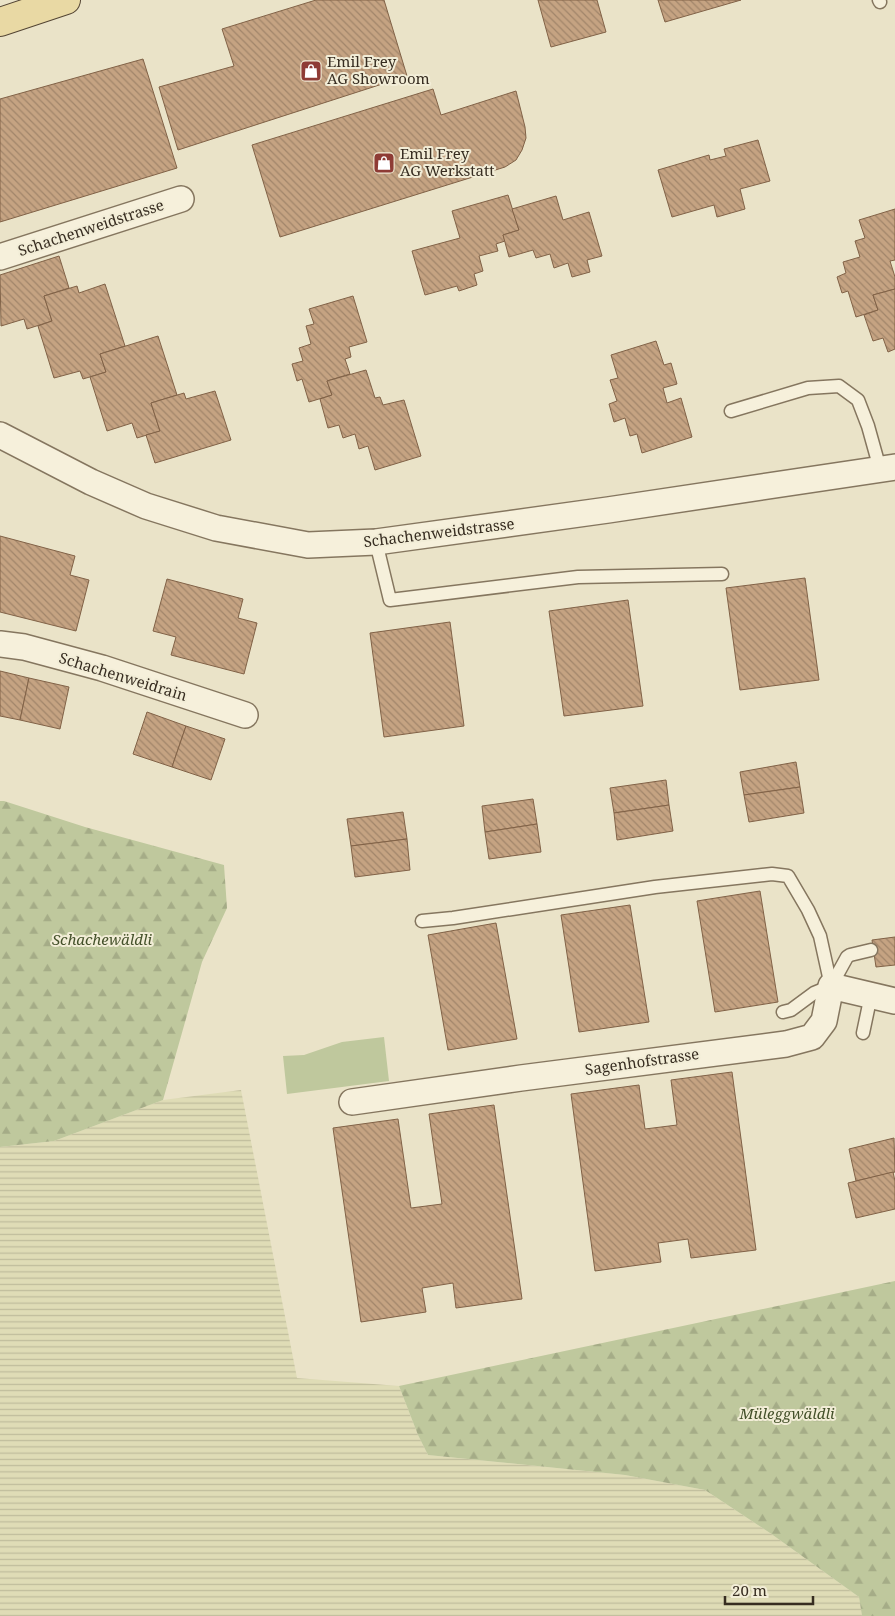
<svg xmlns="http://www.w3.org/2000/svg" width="895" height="1616" font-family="'Noto Serif',serif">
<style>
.farmland{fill:url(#farmland-rules)}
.green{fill:#bfc89d}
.forest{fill:url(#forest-firs)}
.building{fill:url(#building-back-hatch);stroke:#816247}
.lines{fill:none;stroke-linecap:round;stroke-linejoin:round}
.service-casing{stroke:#85765f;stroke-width:15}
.minor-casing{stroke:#85765f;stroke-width:28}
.primary-casing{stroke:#534433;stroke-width:30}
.service{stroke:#f6f0db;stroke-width:12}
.minor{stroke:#f6f0db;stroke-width:25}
.primary{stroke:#e9d9a4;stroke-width:28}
.labels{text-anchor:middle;stroke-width:4;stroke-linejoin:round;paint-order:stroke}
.poi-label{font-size:15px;fill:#372d21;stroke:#f2edd7;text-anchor:start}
.street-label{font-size:15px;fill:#372d21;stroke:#f2edd7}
.park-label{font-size:15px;font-style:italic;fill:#44512a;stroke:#f2edd7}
</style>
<defs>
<pattern id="farmland-rules" width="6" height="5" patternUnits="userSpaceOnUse" patternTransform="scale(1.25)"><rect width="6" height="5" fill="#dfdcb6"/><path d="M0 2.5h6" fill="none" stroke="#c0bd9c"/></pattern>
<pattern id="forest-firs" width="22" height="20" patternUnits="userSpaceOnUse" patternTransform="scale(1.25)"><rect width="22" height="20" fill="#bfc89d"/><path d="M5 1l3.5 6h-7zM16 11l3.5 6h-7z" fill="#a5ac87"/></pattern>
<pattern id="building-back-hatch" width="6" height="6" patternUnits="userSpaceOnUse" patternTransform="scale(1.25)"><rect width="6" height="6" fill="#c5a382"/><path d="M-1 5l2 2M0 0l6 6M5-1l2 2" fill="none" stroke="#a1856a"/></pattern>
</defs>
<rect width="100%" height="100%" fill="#eae3c8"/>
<!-- farmland -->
<path class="farmland" d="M 241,1090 L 297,1378 L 399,1386 L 418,1435 L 428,1455 L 625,1475 L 705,1490 L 770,1533 L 859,1597 L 862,1616 L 0,1616 L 0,1147 L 54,1141 L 163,1100 Z"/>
<!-- green -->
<path class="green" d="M 384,1037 L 389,1081 L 287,1094 L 283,1056 L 304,1055 L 342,1042 Z"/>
<!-- forest -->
<g class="forest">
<path d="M 0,801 L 4,801 L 85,827 L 224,865 L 227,908 L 202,962 L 163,1100 L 54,1141 L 0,1147 Z"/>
<path d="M 895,1281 L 895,1616 L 862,1616 L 859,1597 L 770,1533 L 705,1490 L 625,1475 L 428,1455 L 418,1435 L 399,1386 Z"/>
</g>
<!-- building -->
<g class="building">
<path d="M 316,0 L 384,0 L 407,76 L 178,150 L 159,87 L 234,66 L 222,29 Z"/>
<path d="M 538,0 L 597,0 L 606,32 L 551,47 Z"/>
<path d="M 658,0 L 741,0 L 665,22 Z"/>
<path d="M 143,59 L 177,168 L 0,222 L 0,99 Z"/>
<path d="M 433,89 L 441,115 L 516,91 L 525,127 L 526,138 L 522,150 L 516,160 L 505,167 L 280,237 L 252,145 Z"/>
<path d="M 758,140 L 770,181 L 740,189 L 745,209 L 717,217 L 714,205 L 672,217 L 658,170 L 709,155 L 710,160 L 726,156 L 724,149 Z"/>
<path d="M 508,195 L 519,230 L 503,235 L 505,241 L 496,244 L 498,251 L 479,256 L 483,271 L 474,274 L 477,285 L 459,291 L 457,286 L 425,295 L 412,251 L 460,238 L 452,211 Z"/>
<path d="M 556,196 L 563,220 L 589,212 L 602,256 L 587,260 L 590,272 L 572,277 L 568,263 L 554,268 L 550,254 L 536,258 L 533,250 L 509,257 L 503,235 L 519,230 L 512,209 Z"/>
<path d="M 895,209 L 895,260 L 890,261 L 895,277 L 895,289 L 873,295 L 878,310 L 856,317 L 848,291 L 842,293 L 837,277 L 846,273 L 843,262 L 860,257 L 855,241 L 865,238 L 859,220 Z"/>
<path d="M 59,256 L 69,288 L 44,296 L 52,321 L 27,329 L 24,319 L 1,326 L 0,275 Z"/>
<path d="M 105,284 L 125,346 L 100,354 L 106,372 L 83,379 L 80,371 L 54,378 L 38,326 L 52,321 L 44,296 L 77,286 L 79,293 Z"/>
<path d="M 895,289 L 895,349 L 888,352 L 883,338 L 873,341 L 864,315 L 878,310 L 873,295 Z"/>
<path d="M 353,296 L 367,342 L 349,347 L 351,357 L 345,359 L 350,374 L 327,381 L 332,395 L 309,402 L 302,379 L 297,381 L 292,364 L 303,361 L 299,348 L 311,344 L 306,326 L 314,324 L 309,309 Z"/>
<path d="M 158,336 L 177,395 L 151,403 L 160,431 L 137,438 L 132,423 L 107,431 L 90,377 L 106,372 L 100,354 Z"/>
<path d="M 656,341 L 664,365 L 671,363 L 677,384 L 663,388 L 667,403 L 681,398 L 692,437 L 642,453 L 637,434 L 630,436 L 625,418 L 614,422 L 609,404 L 617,401 L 610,380 L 618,378 L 611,355 Z"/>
<path d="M 366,370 L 375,398 L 380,397 L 383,405 L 404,400 L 421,456 L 375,470 L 368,446 L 359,449 L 355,434 L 343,438 L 339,425 L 328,428 L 320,399 L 332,395 L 327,381 Z"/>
<path d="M 215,391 L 231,440 L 155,463 L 146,435 L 160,431 L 151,403 L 184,393 L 186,399 Z"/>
<path d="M 0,536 L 75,556 L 70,575 L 89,580 L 76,631 L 0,612 Z"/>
<path d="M 805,578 L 819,680 L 740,690 L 726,588 Z"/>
<path d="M 167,579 L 243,599 L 238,618 L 257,623 L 244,674 L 171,655 L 176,637 L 153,631 Z"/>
<path d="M 628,600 L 643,706 L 564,716 L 549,611 Z"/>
<path d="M 450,622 L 464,726 L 384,737 L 370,633 Z"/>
<path d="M 0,671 L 29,678 L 20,720 L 0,716 Z"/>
<path d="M 29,678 L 69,687 L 60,729 L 20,720 Z"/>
<path d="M 147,712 L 186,726 L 172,767 L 133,754 Z"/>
<path d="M 186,726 L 225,739 L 211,780 L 172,767 Z"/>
<path d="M 796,762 L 800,787 L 744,795 L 740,772 Z"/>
<path d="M 666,780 L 669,805 L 614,813 L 610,788 Z"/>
<path d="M 800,787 L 804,813 L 749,822 L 744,795 Z"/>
<path d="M 533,799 L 537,824 L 485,832 L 482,806 Z"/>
<path d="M 669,805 L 673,831 L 617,840 L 614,813 Z"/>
<path d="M 403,812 L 407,839 L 351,846 L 347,819 Z"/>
<path d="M 537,824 L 541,852 L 489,859 L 485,832 Z"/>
<path d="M 407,839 L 410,870 L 355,877 L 351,846 Z"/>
<path d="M 760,891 L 778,1002 L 715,1012 L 697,901 Z"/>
<path d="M 630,905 L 649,1022 L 579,1032 L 561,915 Z"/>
<path d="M 496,923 L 517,1039 L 448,1050 L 428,935 Z"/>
<path d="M 895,937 L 895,965 L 876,967 L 872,940 Z"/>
<path d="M 732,1072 L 756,1250 L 691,1258 L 688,1239 L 658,1243 L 661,1262 L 595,1271 L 571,1094 L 639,1085 L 645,1129 L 677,1125 L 671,1080 Z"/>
<path d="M 494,1105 L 522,1299 L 456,1308 L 453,1283 L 422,1288 L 426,1312 L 361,1322 L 333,1128 L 398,1119 L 411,1208 L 442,1204 L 429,1114 Z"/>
<path d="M 894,1138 L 895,1172 L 856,1181 L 849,1149 Z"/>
<path d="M 893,1172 L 895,1181 L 895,1209 L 856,1218 L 848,1183 Z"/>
</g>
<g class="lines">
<!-- service casing -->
<g class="service-casing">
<g id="service">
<path d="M 879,0 L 880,2"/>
<path d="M 731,411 L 808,388 L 839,386 L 858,400 L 868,426 L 880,469"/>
<path d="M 376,542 L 390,600 L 578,577 L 722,574"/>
<path d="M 422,921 L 453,918 L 655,887 L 772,874 L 788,876 L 808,910 L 820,936 L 831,986"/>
<path d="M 783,1012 L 791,1010 L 814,993 L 831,986 L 847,957 L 850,955 L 871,950"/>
<path d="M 863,1033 L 871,995"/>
</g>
</g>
<!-- minor casing -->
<g class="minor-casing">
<g id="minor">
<path d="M 0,257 L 181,199"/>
<path d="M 0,435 L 91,482 L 146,506 L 216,528 L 308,545 L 376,542 L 608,510 L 895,467"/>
<path d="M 0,644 L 24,647 L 102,668 L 245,715"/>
<path d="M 352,1102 L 521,1078 L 786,1044 L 812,1037 L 824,1021 L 831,986 L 895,1001"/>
</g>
</g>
<!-- primary casing -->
<g class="primary-casing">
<path id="primary" d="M 0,22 L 66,0"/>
</g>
<!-- service -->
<use href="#service" class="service"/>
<!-- minor -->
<use href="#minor" class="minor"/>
<!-- primary -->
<use href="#primary" class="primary"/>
</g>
<!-- icons -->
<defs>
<g id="shop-square" transform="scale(1.125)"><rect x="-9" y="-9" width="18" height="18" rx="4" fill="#8e3b35" stroke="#f2edd7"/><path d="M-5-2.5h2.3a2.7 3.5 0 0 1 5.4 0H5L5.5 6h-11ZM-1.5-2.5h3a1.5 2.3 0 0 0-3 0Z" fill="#fff"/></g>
</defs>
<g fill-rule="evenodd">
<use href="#shop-square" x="311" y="71"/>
<use href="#shop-square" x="384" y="163"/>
</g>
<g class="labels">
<!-- poi labels -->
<g class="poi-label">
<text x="327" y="67">Emil Frey<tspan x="327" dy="17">AG Showroom</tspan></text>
<text x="400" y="159">Emil Frey<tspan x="400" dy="17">AG Werkstatt</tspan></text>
</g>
<!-- street labels -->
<g class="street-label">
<text transform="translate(91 228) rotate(-18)" y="5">Schachenweidstrasse</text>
<text transform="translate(439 533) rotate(-7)" y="5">Schachenweidstrasse</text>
<text transform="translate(123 677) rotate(17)" y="5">Schachenweidrain</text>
<text transform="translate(642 1062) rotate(-8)" y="5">Sagenhofstrasse</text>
</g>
<!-- park labels -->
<g class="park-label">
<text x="102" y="945">Schachewäldli</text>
<text x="787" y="1419">Müleggwäldli</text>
</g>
</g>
<!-- scale -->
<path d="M725 1596v8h88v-8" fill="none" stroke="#372d21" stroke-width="2.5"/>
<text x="732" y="1596" font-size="15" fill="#372d21" stroke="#f2edd7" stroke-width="4" paint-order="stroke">20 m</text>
</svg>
